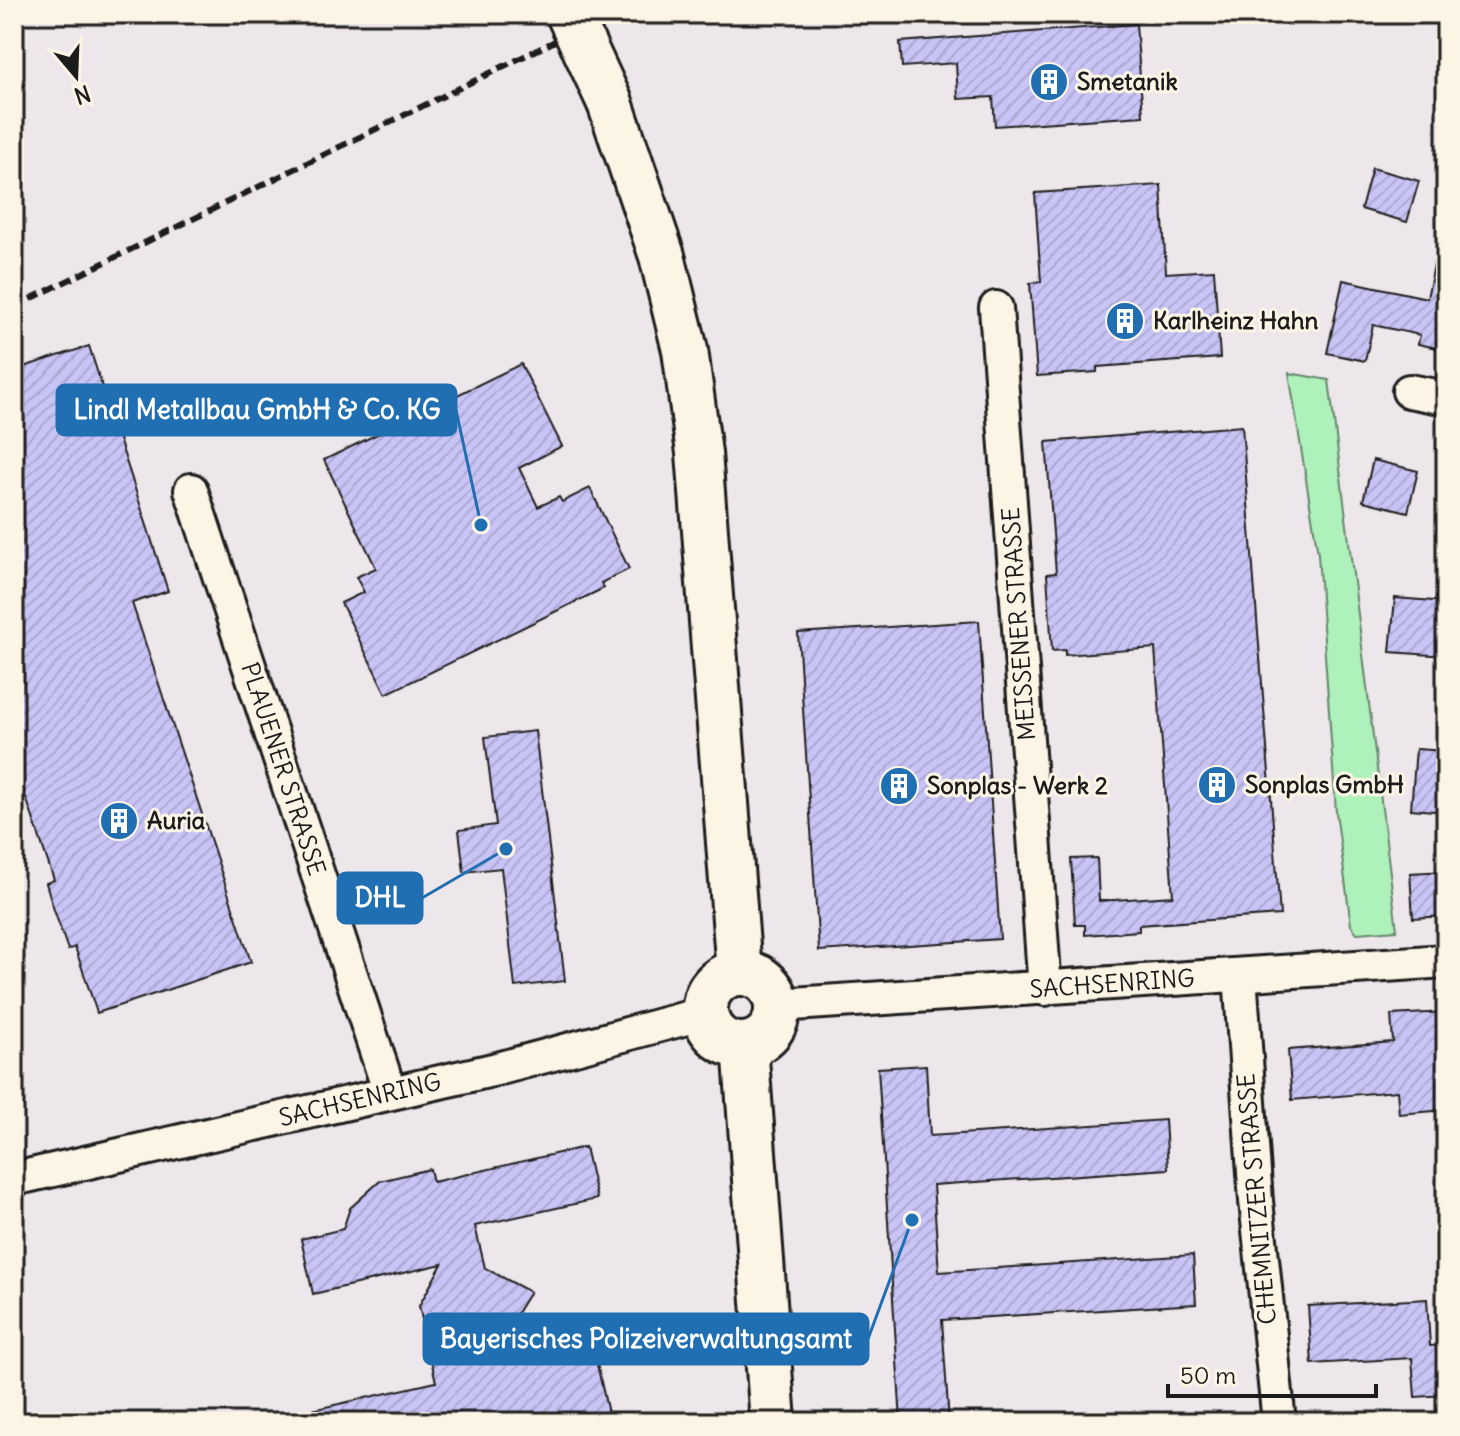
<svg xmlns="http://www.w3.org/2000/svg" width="1460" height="1436" font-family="Delius,sans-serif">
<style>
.grass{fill:#aef1bb;stroke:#65866c;stroke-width:2}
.building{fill:url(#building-hatch);stroke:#1c1c1c;stroke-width:2}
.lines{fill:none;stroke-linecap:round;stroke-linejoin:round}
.street-casing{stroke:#1c1c1c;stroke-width:38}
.secondary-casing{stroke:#1c1c1c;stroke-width:50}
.street{stroke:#fcf5e5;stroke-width:32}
.secondary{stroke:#fcf5e5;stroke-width:44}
.rail{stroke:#1c1c1c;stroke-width:6;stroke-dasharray:12 6;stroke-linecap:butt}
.secondary-bridge-casing{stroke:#1c1c1c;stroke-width:50;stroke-linecap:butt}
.secondary-bridge{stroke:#fcf5e5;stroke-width:44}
.labels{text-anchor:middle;stroke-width:6;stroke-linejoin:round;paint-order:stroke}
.poi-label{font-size:24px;font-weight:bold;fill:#1c1c1c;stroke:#fcf5e5;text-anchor:start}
.street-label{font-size:24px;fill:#1c1c1c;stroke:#fcf5e5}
.leader{fill:none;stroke:#1f6fb2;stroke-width:3}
.callout-dot{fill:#1f6fb2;stroke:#fcf5e5;stroke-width:3}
.callout{fill:#1f6fb2;stroke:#1f6fb2;stroke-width:3}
.callout-label{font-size:26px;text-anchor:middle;font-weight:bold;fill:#fff}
</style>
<defs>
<pattern id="building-hatch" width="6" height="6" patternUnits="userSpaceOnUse" patternTransform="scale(2)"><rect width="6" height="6" fill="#c9c4f6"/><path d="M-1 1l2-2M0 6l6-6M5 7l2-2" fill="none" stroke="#aca8d2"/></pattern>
</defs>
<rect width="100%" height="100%" fill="#ede6ea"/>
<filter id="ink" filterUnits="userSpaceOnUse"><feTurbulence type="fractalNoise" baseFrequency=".0125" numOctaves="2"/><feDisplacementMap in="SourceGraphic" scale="16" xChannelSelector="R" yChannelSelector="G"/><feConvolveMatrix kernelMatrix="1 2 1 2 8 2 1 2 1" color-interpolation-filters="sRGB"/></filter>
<g filter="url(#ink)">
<!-- grass -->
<path class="grass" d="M 1289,373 L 1329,380 L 1397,930 L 1357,933 L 1351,925 L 1336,812 L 1318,554 Z"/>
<!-- building -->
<g class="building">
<path d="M 1136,24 L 1143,116 L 995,126 L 993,97 L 958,99 L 956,63 L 902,67 L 900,42 Z"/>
<path d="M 1372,168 L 1419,181 L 1407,222 L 1361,209 Z"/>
<path d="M 1161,185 L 1166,273 L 1214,270 L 1220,358 L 1097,367 L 1097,372 L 1037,376 L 1030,283 L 1041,282 L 1035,193 Z"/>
<path d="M 1436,256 L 1446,257 L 1446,350 L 1418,344 L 1420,335 L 1373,325 L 1365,361 L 1327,353 L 1343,280 L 1427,298 Z"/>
<path d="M 89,346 L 168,591 L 132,603 L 251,962 L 97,1013 L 75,947 L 68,950 L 54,910 L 46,883 L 54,880 L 14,762 L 14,370 Z"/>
<path d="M 521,364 L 562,446 L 519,468 L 538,507 L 559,497 L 562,502 L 590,488 L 629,569 L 601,583 L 604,588 L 386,694 L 341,603 L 364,592 L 356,577 L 376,568 L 324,460 Z"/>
<path d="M 1242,426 L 1280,915 L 1139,925 L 1139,931 L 1085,935 L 1085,925 L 1075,925 L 1071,859 L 1097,858 L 1099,901 L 1173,896 L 1155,648 L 1065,655 L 1065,650 L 1052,651 L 1047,574 L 1056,573 L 1046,442 Z"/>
<path d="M 1373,460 L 1418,471 L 1408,512 L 1363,501 Z"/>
<path d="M 1395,598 L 1446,602 L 1446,656 L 1390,652 Z"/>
<path d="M 979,621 L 1000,939 L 819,951 L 798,633 Z"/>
<path d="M 535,731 L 565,981 L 515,987 L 501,868 L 464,872 L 459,830 L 496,825 L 485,737 Z"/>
<path d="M 1416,749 L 1446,751 L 1446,812 L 1411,809 Z"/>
<path d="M 1446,871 L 1446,916 L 1413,918 L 1410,873 Z"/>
<path d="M 1446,1012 L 1446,1110 L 1399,1114 L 1397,1091 L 1292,1100 L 1288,1050 L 1393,1042 L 1391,1015 Z"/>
<path d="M 926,1065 L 930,1136 L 1165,1120 L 1168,1169 L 933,1185 L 939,1272 L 1193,1255 L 1196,1304 L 942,1320 L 949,1422 L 901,1422 L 878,1068 Z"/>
<path d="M 585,1147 L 597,1199 L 475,1226 L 485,1268 L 530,1292 L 512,1321 L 522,1363 L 593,1346 L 610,1422 L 300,1422 L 299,1413 L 436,1382 L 419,1306 L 442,1264 L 313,1294 L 301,1239 L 343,1229 L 350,1208 L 380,1181 L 430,1169 L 433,1182 Z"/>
<path d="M 1427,1299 L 1430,1346 L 1446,1345 L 1446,1395 L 1415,1397 L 1412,1358 L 1312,1364 L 1308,1306 Z"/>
</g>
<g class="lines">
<!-- street casing -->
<g class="street-casing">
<g id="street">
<path d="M 996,308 L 1045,989"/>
<path d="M 1409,391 L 1446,398"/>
<path d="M 191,490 L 390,1093"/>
<path d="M 1240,975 L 1256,1201 L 1279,1422"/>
<path d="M 778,1005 L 1446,961"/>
<path d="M 14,1179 L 497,1069 L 705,1013"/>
</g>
</g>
<!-- secondary casing -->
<g class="secondary-casing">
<g id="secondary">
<path d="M 610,103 L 662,256 L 685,350 L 699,453 L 739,972"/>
<circle cx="741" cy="1009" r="36"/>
<path d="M 745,1045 L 773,1422"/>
</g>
</g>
<!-- street -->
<use href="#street" class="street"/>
<!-- secondary -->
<use href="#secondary" class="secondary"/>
<!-- rail -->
<path class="rail" d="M 14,307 L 610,14"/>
<!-- secondary-bridge casing -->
<g class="secondary-bridge-casing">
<path id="secondary-bridge" d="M 569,14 L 610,103"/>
</g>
<!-- secondary-bridge -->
<use href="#secondary-bridge" class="secondary-bridge"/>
</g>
</g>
<!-- icons -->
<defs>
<g id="building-disc" transform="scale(2)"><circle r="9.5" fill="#1f6fb2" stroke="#fcf5e5"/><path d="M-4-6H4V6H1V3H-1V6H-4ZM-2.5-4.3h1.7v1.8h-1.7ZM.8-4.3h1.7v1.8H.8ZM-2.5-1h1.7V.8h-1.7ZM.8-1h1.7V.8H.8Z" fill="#fff"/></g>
</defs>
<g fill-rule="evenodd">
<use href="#building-disc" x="1049" y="82"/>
<use href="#building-disc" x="1125" y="321"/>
<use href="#building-disc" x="1217" y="785"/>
<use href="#building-disc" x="899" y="786"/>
<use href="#building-disc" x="119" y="821"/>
</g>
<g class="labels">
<!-- poi labels -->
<g class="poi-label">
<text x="1077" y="90">Smetanik</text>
<text x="1153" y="329">Karlheinz Hahn</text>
<text x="1245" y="793">Sonplas GmbH</text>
<text x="927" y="794">Sonplas - Werk 2</text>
<text x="147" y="829">Auria</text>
</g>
<!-- street labels -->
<g class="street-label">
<text transform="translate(1019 624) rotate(-94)" y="8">MEISSENER STRASSE</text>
<text transform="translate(283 769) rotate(72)" y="8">PLAUENER STRASSE</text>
<text transform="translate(1112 984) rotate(-4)" y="8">SACHSENRING</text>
<text transform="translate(360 1100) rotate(-13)" y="8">SACHSENRING</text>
<text transform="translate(1257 1199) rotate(-95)" y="8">CHEMNITZER STRASSE</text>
</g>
</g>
<!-- callouts -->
<path class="leader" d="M481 525L456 410M506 849L422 898M912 1220L868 1339"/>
<g class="callout-dot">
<circle cx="481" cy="525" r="8"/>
<circle cx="506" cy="849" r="8"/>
<circle cx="912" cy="1220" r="8"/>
</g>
<g class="callout">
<rect x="57" y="385" width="399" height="50" rx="8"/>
<rect x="338" y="873" width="84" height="50" rx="8"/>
<rect x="424" y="1314" width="444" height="50" rx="8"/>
</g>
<g class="callout-label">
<text x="257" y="419">Lindl Metallbau GmbH &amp; Co. KG</text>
<text x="380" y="907">DHL</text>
<text x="646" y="1348">Bayerisches Polizeiverwaltungsamt</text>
</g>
<!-- margin -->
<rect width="1460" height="1436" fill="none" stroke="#fcf5e5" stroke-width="48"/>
<rect x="24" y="24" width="1412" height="1388" fill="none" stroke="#1c1c1c" stroke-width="3" filter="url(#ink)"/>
<!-- north arrow -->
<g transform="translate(76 76) rotate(161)" stroke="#fcf5e5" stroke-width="6" paint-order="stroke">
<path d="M0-6L14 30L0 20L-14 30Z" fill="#1c1c1c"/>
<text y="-12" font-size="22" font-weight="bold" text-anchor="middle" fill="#1c1c1c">N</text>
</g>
<!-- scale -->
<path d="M1168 1384v12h208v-12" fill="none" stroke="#1c1c1c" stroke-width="4"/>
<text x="1180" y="1384" font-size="24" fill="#1c1c1c" stroke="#fcf5e5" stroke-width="6" paint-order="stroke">50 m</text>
</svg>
